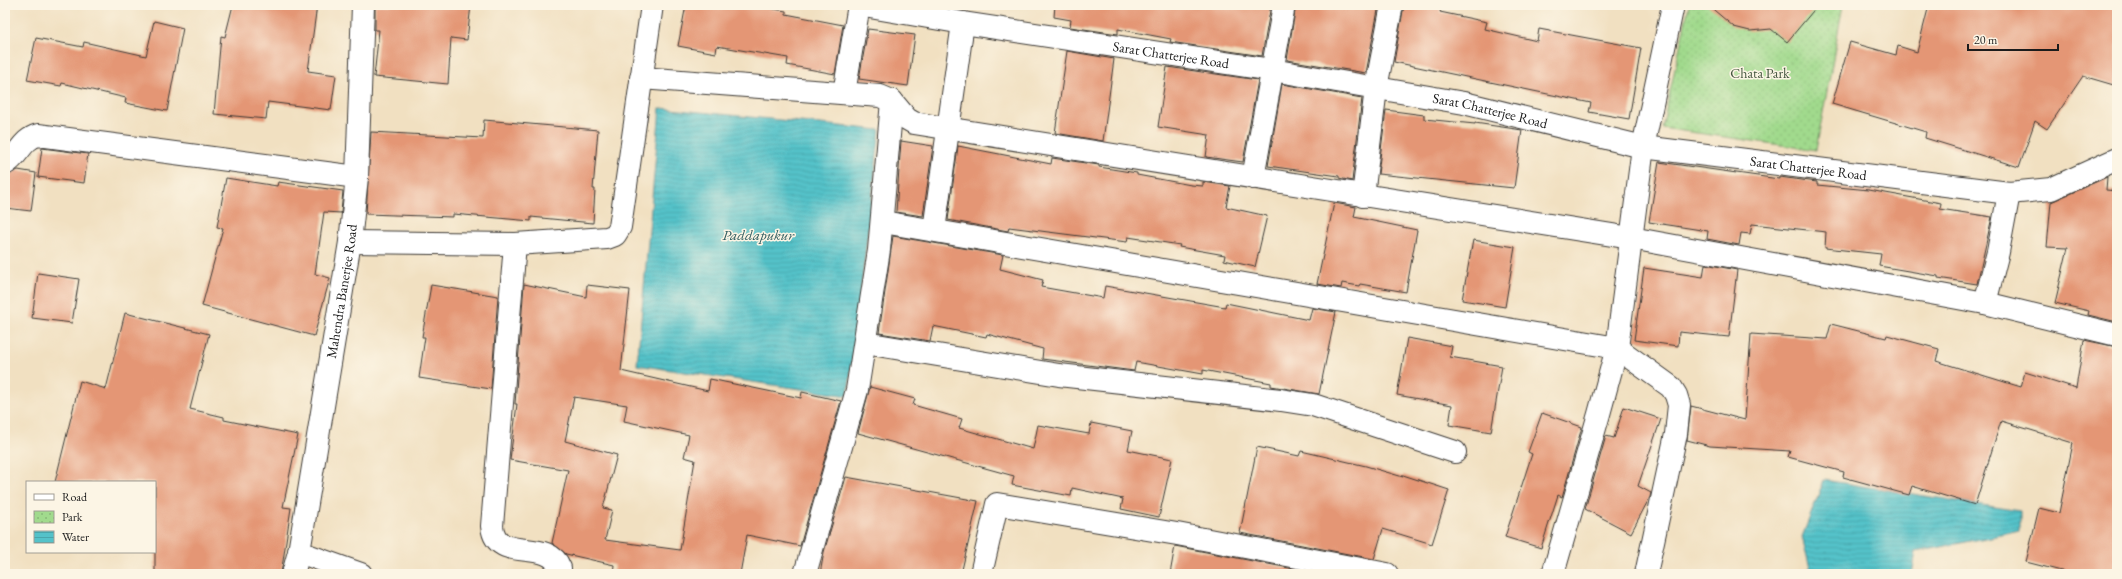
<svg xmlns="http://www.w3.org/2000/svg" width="2122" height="579" font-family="'EB Garamond',serif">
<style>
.park{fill:url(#park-dots);stroke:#5e7b54}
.water{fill:url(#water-rules);stroke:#386f72}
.building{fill:#e49674;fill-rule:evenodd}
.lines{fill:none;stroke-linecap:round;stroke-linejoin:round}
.minor-casing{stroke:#3c3935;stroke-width:24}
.minor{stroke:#fff;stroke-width:22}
.labels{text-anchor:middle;stroke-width:3;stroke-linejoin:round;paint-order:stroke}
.street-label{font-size:14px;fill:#1c1c1c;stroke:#fcf5e5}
.park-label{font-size:14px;fill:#44553e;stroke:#fcf5e5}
.water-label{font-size:15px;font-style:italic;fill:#325e61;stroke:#fcf5e5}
</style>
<defs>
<pattern id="park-dots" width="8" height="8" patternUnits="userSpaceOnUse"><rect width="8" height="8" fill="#a1da8d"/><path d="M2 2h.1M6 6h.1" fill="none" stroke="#8aba79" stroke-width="1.8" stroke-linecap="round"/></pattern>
<pattern id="water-rules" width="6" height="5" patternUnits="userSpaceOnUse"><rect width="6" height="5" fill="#54c2c9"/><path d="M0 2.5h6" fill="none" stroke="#49a6ac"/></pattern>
</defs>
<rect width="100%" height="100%" fill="#fcf5e5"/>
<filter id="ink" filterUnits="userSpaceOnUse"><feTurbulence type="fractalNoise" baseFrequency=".025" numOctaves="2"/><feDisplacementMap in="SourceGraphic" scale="8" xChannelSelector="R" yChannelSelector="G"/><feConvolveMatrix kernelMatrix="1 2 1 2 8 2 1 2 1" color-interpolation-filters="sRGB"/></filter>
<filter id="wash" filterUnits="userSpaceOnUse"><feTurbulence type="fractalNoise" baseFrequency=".012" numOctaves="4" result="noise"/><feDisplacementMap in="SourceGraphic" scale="16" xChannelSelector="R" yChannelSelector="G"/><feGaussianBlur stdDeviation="0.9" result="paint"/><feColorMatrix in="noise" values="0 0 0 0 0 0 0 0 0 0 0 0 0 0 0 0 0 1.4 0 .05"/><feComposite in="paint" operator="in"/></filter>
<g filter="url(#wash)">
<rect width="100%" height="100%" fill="#f1e0c1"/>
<!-- park -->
<path class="park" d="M 1689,5 L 1843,5 L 1816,150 L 1662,128 Z"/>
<!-- water -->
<g class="water">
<path d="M 660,108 L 880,130 L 848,396 L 637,365 Z"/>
<path d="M 1824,480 L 2020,511 L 2020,531 L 1916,552 L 1912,574 L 1803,574 L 1810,568 L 1802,537 Z"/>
</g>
<g id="blocks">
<!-- building -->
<g class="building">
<path d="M 233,5 L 317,5 L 308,71 L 336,75 L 331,110 L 268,102 L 266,119 L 214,114 L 221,36 L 225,37 Z"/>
<path d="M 375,5 L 471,5 L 467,40 L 451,38 L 448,84 L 374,77 L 379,30 L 375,30 Z"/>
<path d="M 686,5 L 750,5 L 786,11 L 786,14 L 843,25 L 835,74 L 787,65 L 788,58 L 717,46 L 716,53 L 678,46 Z"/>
<path d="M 1055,5 L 1271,5 L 1262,56 L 1170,42 L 1171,39 L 1118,29 L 1118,34 L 1070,27 L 1071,20 L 1054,17 Z"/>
<path d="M 1296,5 L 1379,5 L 1366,73 L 1287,60 Z"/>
<path d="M 1404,5 L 1442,5 L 1440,12 L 1487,22 L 1485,29 L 1537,41 L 1539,29 L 1641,48 L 1629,119 L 1589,112 L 1591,103 L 1394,62 Z"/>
<path d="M 1708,5 L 1818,5 L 1787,42 L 1771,29 L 1750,31 L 1734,27 Z"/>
<path d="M 1929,5 L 2117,5 L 2117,86 L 2083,76 L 2047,129 L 2035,121 L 2019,167 L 1925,138 L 1926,132 L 1832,104 L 1850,42 L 1896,55 L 1898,46 L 1917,52 Z"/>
<path d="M 154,21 L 183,28 L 167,111 L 125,103 L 126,98 L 62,83 L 61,86 L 27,80 L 36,38 L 83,47 L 84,42 L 146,56 Z"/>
<path d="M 868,29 L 915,35 L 908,86 L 859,79 Z"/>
<path d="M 1067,51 L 1114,59 L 1103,141 L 1055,133 Z"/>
<path d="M 1167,67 L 1258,80 L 1243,162 L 1206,157 L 1209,135 L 1158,127 Z"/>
<path d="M 1282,84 L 1362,98 L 1352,181 L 1339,178 L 1339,176 L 1268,166 Z"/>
<path d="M 1386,110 L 1424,115 L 1424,119 L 1475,124 L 1475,123 L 1522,130 L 1514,188 L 1378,174 Z"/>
<path d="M 484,120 L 598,130 L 593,189 L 595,189 L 593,223 L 531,217 L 531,221 L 453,214 L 453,217 L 366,214 L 371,132 L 483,138 Z"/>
<path d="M 901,141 L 933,146 L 923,216 L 896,212 Z"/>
<path d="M 958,146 L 1051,164 L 1052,158 L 1099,165 L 1099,167 L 1137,173 L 1137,175 L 1191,185 L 1203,186 L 1203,182 L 1230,186 L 1226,207 L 1267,216 L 1255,267 L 1224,260 L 1225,255 L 1179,247 L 1180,245 L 1128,237 L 1127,242 L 1009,227 L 1008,231 L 948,220 Z"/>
<path d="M 42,148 L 88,154 L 84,183 L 38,177 Z"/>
<path d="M 1659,162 L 1779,179 L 1779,177 L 1817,182 L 1817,185 L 1869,190 L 1941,203 L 1940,209 L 1992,217 L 1977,284 L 1938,278 L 1938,276 L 1879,266 L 1881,254 L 1825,248 L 1826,232 L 1752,224 L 1750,234 L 1741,233 L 1739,245 L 1707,239 L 1708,231 L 1649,222 Z"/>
<path d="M 18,170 L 36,173 L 31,211 L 5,208 L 5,176 Z"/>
<path d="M 2107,177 L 2106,190 L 2117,191 L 2117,322 L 2088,315 L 2089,311 L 2055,303 L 2068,248 L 2047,247 L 2051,202 Z"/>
<path d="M 226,178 L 277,186 L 278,182 L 343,191 L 341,213 L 324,212 L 315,274 L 330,278 L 314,336 L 202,306 L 223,228 L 217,227 Z"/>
<path d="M 1334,203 L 1356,207 L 1354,217 L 1417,230 L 1406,292 L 1360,284 L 1359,286 L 1342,283 L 1341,288 L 1317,284 Z"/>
<path d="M 893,236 L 1003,255 L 1000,269 L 1043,280 L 1041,287 L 1103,298 L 1105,286 L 1225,307 L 1226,303 L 1309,320 L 1312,308 L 1336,312 L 1319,394 L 1271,386 L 1271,383 L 1203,370 L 1203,374 L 1136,362 L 1134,371 L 1042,359 L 1043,349 L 987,334 L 986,337 L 933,326 L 930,341 L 879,333 Z"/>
<path d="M 1473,240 L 1515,247 L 1505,307 L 1462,300 Z"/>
<path d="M 1705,264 L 1737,270 L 1729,337 L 1679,332 L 1678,346 L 1634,340 L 1644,268 L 1703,277 Z"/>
<path d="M 38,273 L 79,279 L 72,323 L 32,318 Z"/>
<path d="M 524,284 L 586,297 L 587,285 L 630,290 L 621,371 L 708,391 L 710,379 L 801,398 L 802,392 L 841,401 L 800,546 L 747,535 L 740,574 L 613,574 L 614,565 L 566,554 L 552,543 L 568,470 L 510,460 L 517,404 L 515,404 ZM 574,397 L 627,405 L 624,421 L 689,435 L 684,457 L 695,460 L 680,550 L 605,540 L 612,510 L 603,508 L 617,455 L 565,441 Z"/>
<path d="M 431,285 L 498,296 L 491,389 L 419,378 L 425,337 L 422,337 Z"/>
<path d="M 125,313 L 209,334 L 190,409 L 224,417 L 224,420 L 298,435 L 283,507 L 291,508 L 281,574 L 155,574 L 155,482 L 55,482 L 80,381 L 106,389 Z"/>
<path d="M 1831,324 L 1886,338 L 1887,335 L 1939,349 L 1936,361 L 2021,387 L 2025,372 L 2076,388 L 2084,340 L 2117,347 L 2117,574 L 2073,574 L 2026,562 L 2039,508 L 2059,513 L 2073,443 L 2001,421 L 1975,505 L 1912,486 L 1909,495 L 1843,477 L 1844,472 L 1788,457 L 1790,451 L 1710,446 L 1687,440 L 1691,406 L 1745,420 L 1751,334 L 1827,339 Z"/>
<path d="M 1407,338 L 1452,346 L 1450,357 L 1502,366 L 1491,432 L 1449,425 L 1452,405 L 1397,395 Z"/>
<path d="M 870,387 L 915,399 L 913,405 L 962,419 L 959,428 L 1033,449 L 1038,425 L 1089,434 L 1091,423 L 1132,431 L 1128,450 L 1172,459 L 1159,517 L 1121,509 L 1123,499 L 1072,488 L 1071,496 L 1012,485 L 1014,476 L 858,433 Z"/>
<path d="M 1624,407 L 1661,419 L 1638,486 L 1651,493 L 1650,497 L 1631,533 L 1585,509 L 1606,436 L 1614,438 Z"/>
<path d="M 1542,413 L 1582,427 L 1562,497 L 1558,495 L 1541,548 L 1505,537 L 1532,454 L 1528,452 Z"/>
<path d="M 1257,447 L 1299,456 L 1301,451 L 1366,466 L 1403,477 L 1403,475 L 1449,490 L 1432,544 L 1383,529 L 1374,559 L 1240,533 Z"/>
<path d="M 846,477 L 978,501 L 961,574 L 820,574 L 824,552 Z"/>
<path d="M 1175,546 L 1320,574 L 1170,574 Z"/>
</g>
</g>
</g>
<g filter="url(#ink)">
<use href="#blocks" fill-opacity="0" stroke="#3c3935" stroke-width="1"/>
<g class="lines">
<!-- minor casing -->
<g class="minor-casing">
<g id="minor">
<path id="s1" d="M 858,5 L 963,23 L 1272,70 L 1464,103 L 1643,147 L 2009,193 L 2051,189 L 2117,159"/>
<path d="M 641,78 L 880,96 L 892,101 L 907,119 L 914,123 L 1631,238 L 1985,303 L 2117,335"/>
<path d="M 844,93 L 859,5"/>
<path d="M 5,164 C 20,155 21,140 38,135 L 357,177"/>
<path d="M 1253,178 L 1284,5"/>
<path d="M 1363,196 L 1376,88 L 1392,5"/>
<path d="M 883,222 L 1617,348 L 1671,387 L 1676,395 L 1679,405 L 1676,434 L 1646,574"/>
<path d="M 934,230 L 963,23"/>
<path d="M 350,242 L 515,244 L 607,238 L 615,235 L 620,227 L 652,5"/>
<path d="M 515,244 L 492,526 C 496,565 548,536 560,568 L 559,574"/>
<path d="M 1985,303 L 1998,252 L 2009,193"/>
<path d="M 865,343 L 1059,375 L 1281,400 L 1313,405 L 1455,452"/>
<path d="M 299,552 L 361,574"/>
<path id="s2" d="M 293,574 L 299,552 L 350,242 L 357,177 L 363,5"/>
<path d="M 805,574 L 857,390 L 879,250 L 892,101"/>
<path d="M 981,574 L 997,504 L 1177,534 L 1387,574"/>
<path d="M 1553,574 L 1599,414 L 1617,348 L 1643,147 L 1673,5"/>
</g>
</g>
<!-- minor -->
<use href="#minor" class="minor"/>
</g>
</g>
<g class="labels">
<!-- street labels -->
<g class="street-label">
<text dy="5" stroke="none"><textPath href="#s1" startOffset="317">Sarat Chatterjee Road</textPath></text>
<text dy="5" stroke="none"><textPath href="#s1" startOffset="641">Sarat Chatterjee Road</textPath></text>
<text dy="5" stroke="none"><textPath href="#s1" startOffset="965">Sarat Chatterjee Road</textPath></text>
<text dy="5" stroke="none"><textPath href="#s2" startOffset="287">Mahendra Banerjee Road</textPath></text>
</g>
<!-- park labels -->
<g class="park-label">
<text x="1760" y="78">Chata Park</text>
</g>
<!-- water labels -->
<g class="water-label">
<text x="758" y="240">Paddapukur</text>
</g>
</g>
<!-- margin -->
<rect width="2122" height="579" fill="none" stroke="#fcf5e5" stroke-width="20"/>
<!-- legend -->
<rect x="26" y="481" width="130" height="72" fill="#fcf5e5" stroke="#a29e95"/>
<rect x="34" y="494" width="20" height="6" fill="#ffffff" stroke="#a29e95"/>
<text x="62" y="501" font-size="12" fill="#1c1c1c">Road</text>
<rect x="34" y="511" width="20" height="12" fill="url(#park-dots)" stroke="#a29e95"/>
<text x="62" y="521" font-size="12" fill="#1c1c1c">Park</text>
<rect x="34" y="531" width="20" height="12" fill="url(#water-rules)" stroke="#a29e95"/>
<text x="62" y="541" font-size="12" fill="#1c1c1c">Water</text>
<!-- scale -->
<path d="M1968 44v6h90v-6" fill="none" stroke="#1c1c1c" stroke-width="2"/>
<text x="1974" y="44" font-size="12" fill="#1c1c1c" stroke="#fcf5e5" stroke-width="3" paint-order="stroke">20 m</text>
</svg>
